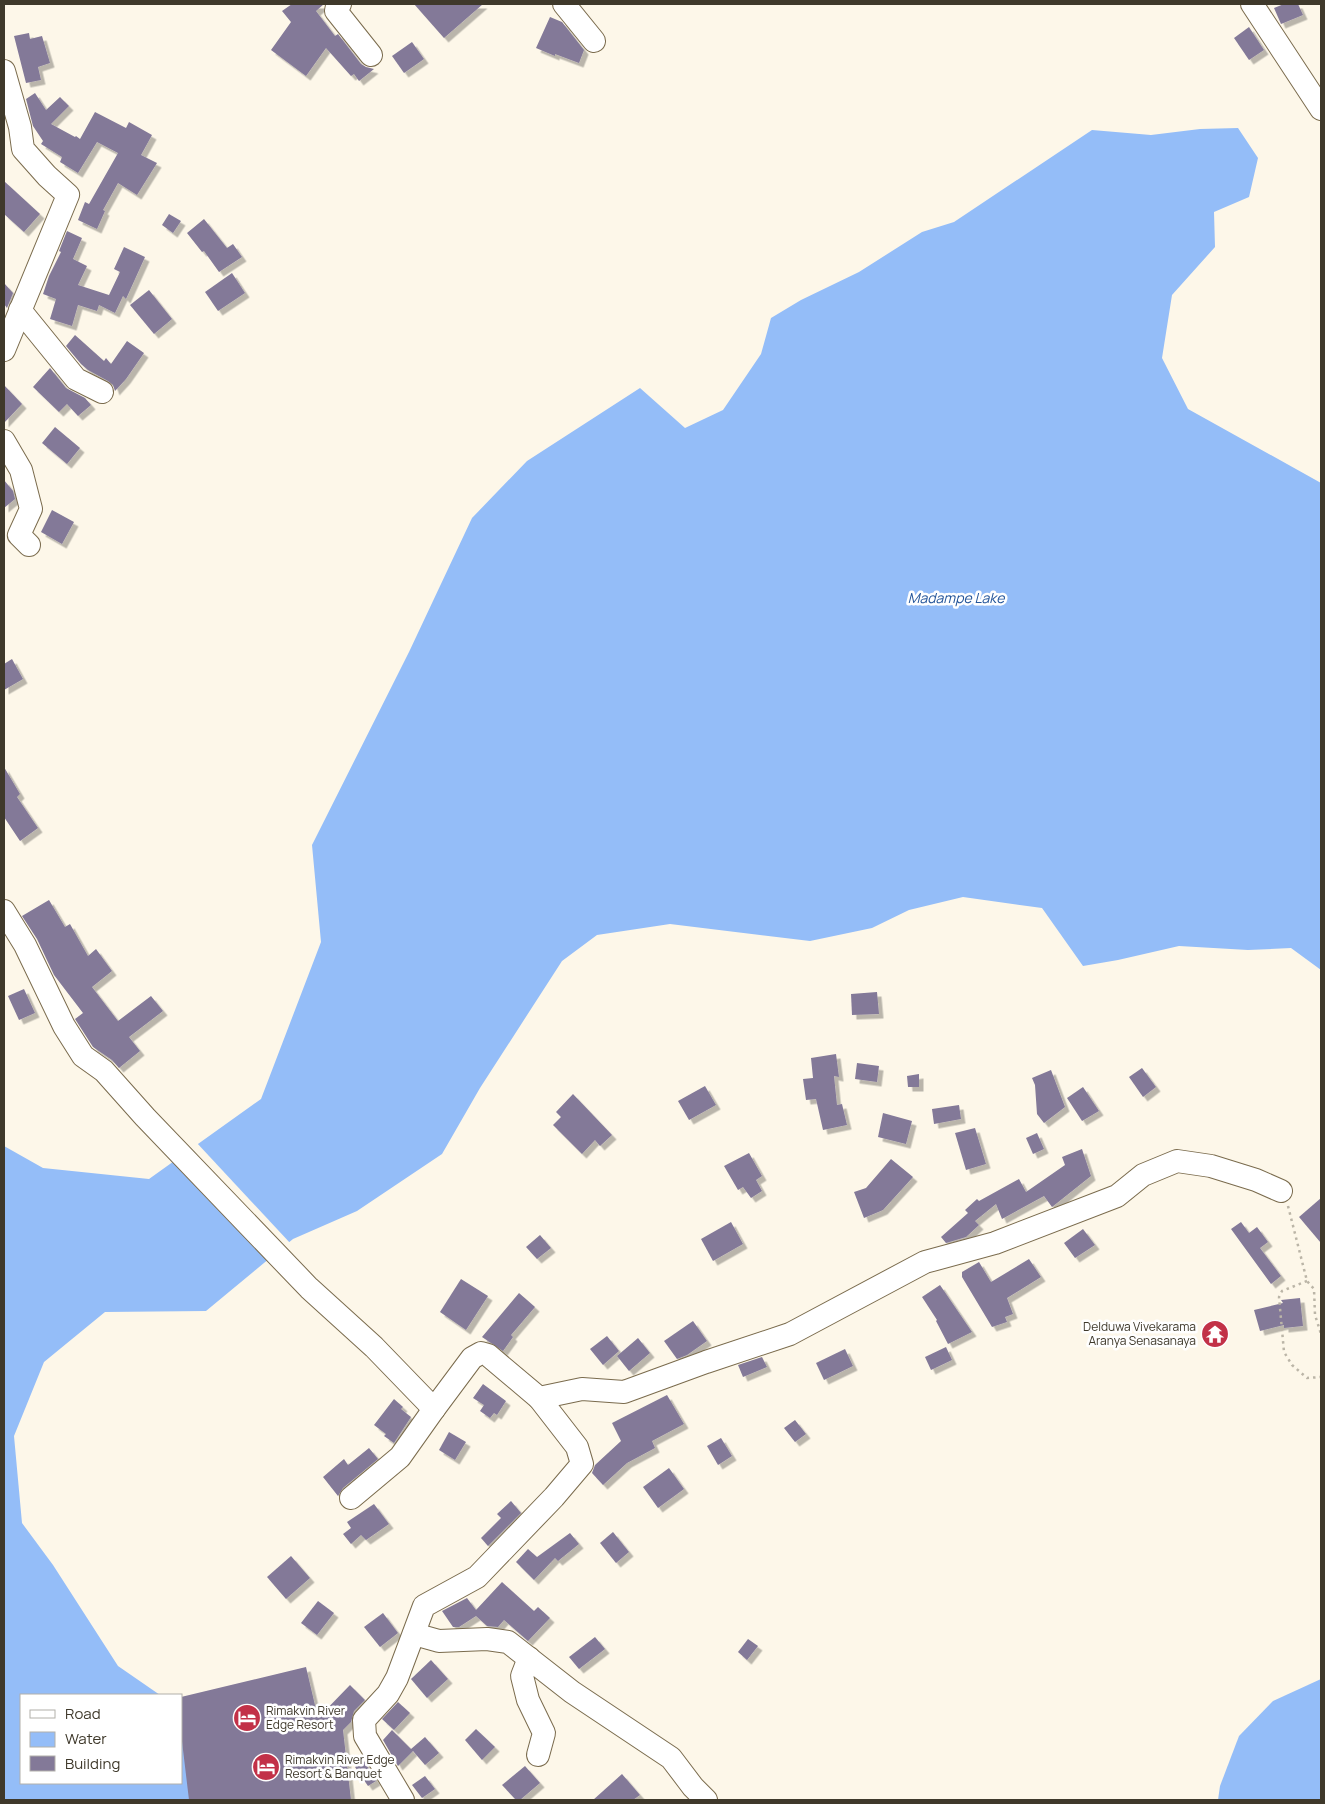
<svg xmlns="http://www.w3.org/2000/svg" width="1325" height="1804" font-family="Manrope,sans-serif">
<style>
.water{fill:#94bdf8}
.pier{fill:#fdf7e9}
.building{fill:#837998;filter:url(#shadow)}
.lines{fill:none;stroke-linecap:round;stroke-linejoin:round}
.minor-casing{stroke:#7a6b4d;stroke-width:24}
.path{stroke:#bbb5a7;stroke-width:2.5;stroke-dasharray:2.5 4;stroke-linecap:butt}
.minor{stroke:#fff;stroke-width:22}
.labels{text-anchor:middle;stroke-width:5;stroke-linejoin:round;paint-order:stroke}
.poi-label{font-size:12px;fill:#3f392b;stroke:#fff;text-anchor:start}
.water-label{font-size:14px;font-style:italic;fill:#24559a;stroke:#fff}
</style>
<defs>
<filter id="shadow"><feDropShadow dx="4.5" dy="4.5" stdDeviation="0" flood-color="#0004"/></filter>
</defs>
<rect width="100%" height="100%" fill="#fdf7e9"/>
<!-- water -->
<g class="water">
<path d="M 1238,128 L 1258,158 L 1249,197 L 1214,212 L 1215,247 L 1172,295 L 1162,358 L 1188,409 L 1321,483 L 1321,970 L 1291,948 L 1248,950 L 1179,946 L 1118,960 L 1083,966 L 1042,908 L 963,897 L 909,910 L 872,928 L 810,941 L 670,924 L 597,935 L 562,961 L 480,1088 L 442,1154 L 357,1211 L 293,1239 L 206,1311 L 105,1312 L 44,1362 L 14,1436 L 22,1523 L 53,1565 L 118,1666 L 160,1695 L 21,1695 L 21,1783 L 181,1783 L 181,1711 L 207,1794 L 205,1800 L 4,1800 L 4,1146 L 43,1168 L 149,1179 L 261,1099 L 321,942 L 312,845 L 409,652 L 472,518 L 527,461 L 640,388 L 685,428 L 723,410 L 761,354 L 771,318 L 801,300 L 859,272 L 922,232 L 954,222 L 1092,130 L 1151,135 L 1200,129 Z"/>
<path d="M 1321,1679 L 1321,1800 L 1218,1800 L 1220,1786 L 1239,1736 L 1273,1701 Z"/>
</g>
<!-- pier -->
<path class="pier" d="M 196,1142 L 291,1244 L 284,1250 L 190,1147 Z"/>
<!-- building -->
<g class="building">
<path d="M 292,4 L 324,4 L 316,11 L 335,36 L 338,34 L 361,64 L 366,67 L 374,69 L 359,81 L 354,74 L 351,76 L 326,48 L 306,76 L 271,50 L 291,22 L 282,11 Z"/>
<path d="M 414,4 L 483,4 L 444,38 Z"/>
<path d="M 1284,4 L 1298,4 L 1303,15 L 1281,24 L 1274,8 Z"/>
<path d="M 550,17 L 562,22 L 584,50 L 579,63 L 555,54 L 555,56 L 536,48 Z"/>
<path d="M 1249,27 L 1264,50 L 1249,60 L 1234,38 Z"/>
<path d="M 29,33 L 30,39 L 42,36 L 50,63 L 38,67 L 41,80 L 26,83 L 14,36 Z"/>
<path d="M 412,42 L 424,59 L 404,73 L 392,56 Z"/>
<path d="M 35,93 L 46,110 L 60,97 L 69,106 L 51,124 L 75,137 L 76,136 L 80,139 L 95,112 L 126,128 L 129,122 L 152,135 L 141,155 L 157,163 L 137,195 L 118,183 L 103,210 L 105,211 L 97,229 L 78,220 L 85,202 L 89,204 L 118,153 L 97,142 L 78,173 L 60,162 L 62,157 L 41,144 L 43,141 L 33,126 L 26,99 Z"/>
<path d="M 4,181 L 40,214 L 24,232 L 4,214 Z"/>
<path d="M 169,214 L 181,221 L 173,233 L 162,225 Z"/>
<path d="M 204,219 L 227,248 L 233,244 L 242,257 L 219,272 L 204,251 L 202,252 L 187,233 Z"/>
<path d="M 67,231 L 82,238 L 73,259 L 87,266 L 78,285 L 109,295 L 120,272 L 114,269 L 124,247 L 145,257 L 126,299 L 123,296 L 115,313 L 99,305 L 97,311 L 78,305 L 72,326 L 50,319 L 56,299 L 43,294 L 49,276 L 61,252 L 59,251 Z"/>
<path d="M 232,273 L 245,293 L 218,311 L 205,292 Z"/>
<path d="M 4,283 L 13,293 L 7,308 L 4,304 Z"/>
<path d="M 149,290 L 172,319 L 154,334 L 130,305 Z"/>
<path d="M 75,335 L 104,361 L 106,358 L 111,364 L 127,341 L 144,353 L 126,379 L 115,391 L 113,385 L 108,381 L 88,370 L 81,364 L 66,346 Z"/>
<path d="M 50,368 L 66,388 L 85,398 L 91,405 L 78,416 L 67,404 L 59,412 L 33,387 Z"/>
<path d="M 4,385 L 22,404 L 4,423 Z"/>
<path d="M 55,427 L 80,448 L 67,464 L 42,443 Z"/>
<path d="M 4,480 L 13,491 L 15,499 L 4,508 Z"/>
<path d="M 52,510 L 74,522 L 62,544 L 41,532 Z"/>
<path d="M 12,659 L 23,679 L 4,690 L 4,664 Z"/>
<path d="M 4,767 L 20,794 L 17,797 L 38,828 L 20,841 L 4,817 Z"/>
<path d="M 49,900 L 65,927 L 70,924 L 88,956 L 96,949 L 112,971 L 92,987 L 118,1021 L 151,996 L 163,1011 L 129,1037 L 140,1051 L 119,1068 L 112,1060 L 93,1047 L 75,1019 L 83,1013 L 54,975 L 37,939 L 22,916 Z"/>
<path d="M 24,989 L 35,1013 L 19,1020 L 8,996 Z"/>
<path d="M 877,992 L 879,1014 L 852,1015 L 851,994 Z"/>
<path d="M 836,1054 L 839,1077 L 834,1076 L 837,1105 L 842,1104 L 847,1125 L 823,1130 L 816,1099 L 806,1100 L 803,1079 L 813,1078 L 811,1058 Z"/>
<path d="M 857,1063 L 879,1066 L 877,1082 L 855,1079 Z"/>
<path d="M 1142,1068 L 1156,1087 L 1143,1097 L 1129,1077 Z"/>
<path d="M 1051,1070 L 1065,1107 L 1044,1123 L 1037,1114 L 1035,1085 L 1032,1078 Z"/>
<path d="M 919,1074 L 919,1087 L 908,1087 L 907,1076 Z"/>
<path d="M 705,1086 L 716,1105 L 689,1120 L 678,1101 Z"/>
<path d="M 1083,1087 L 1099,1111 L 1082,1121 L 1067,1098 Z"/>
<path d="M 573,1094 L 612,1135 L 600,1146 L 595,1140 L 582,1154 L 553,1125 L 561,1117 L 556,1112 Z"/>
<path d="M 959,1105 L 961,1119 L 934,1124 L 932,1109 Z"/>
<path d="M 883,1113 L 912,1121 L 906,1144 L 878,1137 Z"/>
<path d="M 975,1128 L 986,1164 L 966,1170 L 955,1133 Z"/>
<path d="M 1037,1133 L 1044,1149 L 1033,1154 L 1026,1138 Z"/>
<path d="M 1082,1149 L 1091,1176 L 1052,1207 L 1044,1196 L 1002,1219 L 996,1204 L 975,1221 L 979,1225 L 966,1237 L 946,1243 L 941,1237 L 968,1213 L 965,1210 L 977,1199 L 979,1201 L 1019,1179 L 1026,1192 L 1065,1165 L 1062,1157 Z"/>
<path d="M 749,1153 L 762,1176 L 756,1180 L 762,1191 L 751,1198 L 743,1187 L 738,1190 L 724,1166 Z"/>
<path d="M 891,1159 L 913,1177 L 883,1210 L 864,1218 L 854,1192 L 866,1188 Z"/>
<path d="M 1321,1198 L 1321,1243 L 1299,1217 Z"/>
<path d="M 731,1222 L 743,1244 L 713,1261 L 701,1239 Z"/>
<path d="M 1241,1222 L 1249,1233 L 1257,1227 L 1268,1242 L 1260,1248 L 1281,1276 L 1271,1284 L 1231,1229 Z"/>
<path d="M 1083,1229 L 1095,1245 L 1075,1258 L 1064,1243 Z"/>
<path d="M 540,1235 L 551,1248 L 537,1259 L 526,1247 Z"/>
<path d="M 1029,1259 L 1041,1277 L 1007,1298 L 1013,1314 L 1005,1317 L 1007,1322 L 992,1327 L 962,1277 L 962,1272 L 979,1262 L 991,1282 Z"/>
<path d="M 461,1279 L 488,1296 L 466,1330 L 440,1312 Z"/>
<path d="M 940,1285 L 972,1332 L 948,1344 L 936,1321 L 937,1320 L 922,1297 Z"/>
<path d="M 519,1293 L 535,1307 L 511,1335 L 513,1337 L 503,1351 L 482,1337 Z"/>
<path d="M 1300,1298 L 1303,1326 L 1284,1328 L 1284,1325 L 1260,1331 L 1254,1310 L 1283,1303 L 1281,1300 Z"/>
<path d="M 693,1321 L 707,1341 L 687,1355 L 677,1359 L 664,1341 Z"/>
<path d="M 607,1336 L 619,1351 L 603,1365 L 590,1349 Z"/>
<path d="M 638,1338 L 650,1353 L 629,1371 L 617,1356 Z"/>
<path d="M 946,1347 L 952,1360 L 931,1370 L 925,1357 Z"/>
<path d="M 845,1349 L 853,1366 L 824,1380 L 816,1363 Z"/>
<path d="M 762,1357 L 767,1367 L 743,1377 L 738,1365 Z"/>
<path d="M 483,1384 L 506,1401 L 497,1415 L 494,1413 L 490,1418 L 480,1411 L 484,1405 L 473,1398 Z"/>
<path d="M 667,1395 L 684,1424 L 652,1441 L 655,1448 L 627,1463 L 603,1485 L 592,1473 L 595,1465 L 621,1441 L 612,1423 Z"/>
<path d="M 394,1399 L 403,1407 L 401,1409 L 411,1417 L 394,1443 L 384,1436 L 386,1434 L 374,1425 Z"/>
<path d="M 795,1420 L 806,1434 L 795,1442 L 784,1428 Z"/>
<path d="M 449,1432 L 466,1442 L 455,1460 L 439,1450 Z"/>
<path d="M 721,1438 L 732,1456 L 718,1465 L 707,1446 Z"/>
<path d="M 369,1448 L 378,1459 L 343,1488 L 338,1496 L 323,1477 L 344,1459 L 348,1465 Z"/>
<path d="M 669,1468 L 684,1489 L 658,1508 L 643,1487 Z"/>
<path d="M 511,1501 L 521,1513 L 488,1546 L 481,1538 L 501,1518 L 497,1514 Z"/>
<path d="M 374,1504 L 389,1524 L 366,1540 L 361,1535 L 351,1544 L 343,1534 L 351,1528 L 347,1522 Z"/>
<path d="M 613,1532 L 629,1552 L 616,1563 L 600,1543 Z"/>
<path d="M 570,1533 L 579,1544 L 558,1561 L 555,1558 L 534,1580 L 516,1562 L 528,1549 L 537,1557 Z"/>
<path d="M 291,1556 L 310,1578 L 286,1599 L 267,1577 Z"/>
<path d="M 502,1582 L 534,1611 L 538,1607 L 550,1618 L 528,1641 L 504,1620 L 498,1627 L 487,1626 L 476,1616 L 459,1627 L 453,1627 L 442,1611 L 467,1598 L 476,1610 Z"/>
<path d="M 318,1601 L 334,1613 L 317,1635 L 301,1623 Z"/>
<path d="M 383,1613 L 398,1633 L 380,1647 L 364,1627 Z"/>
<path d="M 595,1637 L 605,1649 L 579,1669 L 569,1657 Z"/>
<path d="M 748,1639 L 758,1646 L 747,1660 L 738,1652 Z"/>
<path d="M 431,1660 L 448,1679 L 427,1698 L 411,1679 Z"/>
<path d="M 306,1667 L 318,1718 L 350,1685 L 365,1700 L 354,1711 L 351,1722 L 343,1730 L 351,1800 L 189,1800 L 181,1733 L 181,1697 Z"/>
<path d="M 398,1702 L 410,1713 L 394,1730 L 382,1719 Z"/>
<path d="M 476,1729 L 495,1747 L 482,1760 L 465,1740 Z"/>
<path d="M 392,1730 L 411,1749 L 425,1737 L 439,1753 L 425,1765 L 413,1751 L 398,1766 L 383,1740 Z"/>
<path d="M 364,1761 L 376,1781 L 368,1786 L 355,1767 Z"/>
<path d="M 525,1766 L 540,1783 L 520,1800 L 516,1800 L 502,1785 Z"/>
<path d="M 622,1774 L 640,1795 L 633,1800 L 593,1800 Z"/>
<path d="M 425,1776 L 435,1789 L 422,1798 L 412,1785 Z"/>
</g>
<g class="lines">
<!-- minor casing -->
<g class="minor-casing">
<g id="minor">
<path d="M 340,4 L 337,6 L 336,11 L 371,55"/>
<path d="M 564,4 L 594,41"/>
<path d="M 1252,4 L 1321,109"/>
<path d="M 4,71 L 20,127 L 23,149 L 47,176 L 68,195 L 4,350"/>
<path d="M 20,310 L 76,379 L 102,392"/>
<path d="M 4,441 L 21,470 L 31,509 L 19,535 L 29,545"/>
<path d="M 4,911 L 25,945 L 64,1026 L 83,1056 L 104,1071 L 145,1117 L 309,1288 L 374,1347 L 434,1409 L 472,1358 L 481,1353 L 488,1355 L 539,1398 L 582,1389 L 624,1392 L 706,1362 L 790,1334 L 925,1262 L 995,1243 L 1117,1196 L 1143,1175 L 1177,1161 L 1211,1166 L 1256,1180 L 1281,1191"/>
<path d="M 351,1498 L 400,1457 L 434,1409"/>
<path d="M 414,1634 L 439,1641 L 487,1639 L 508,1642 L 572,1692 L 671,1758 L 693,1787 L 706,1800"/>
<path d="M 529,1658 L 522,1676 L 528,1700 L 544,1733 L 538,1755"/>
<path d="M 403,1800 L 365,1736 L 364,1720 L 388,1694 L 397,1678 L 424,1606 L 477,1577 L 554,1497 L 582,1464 L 577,1447 L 539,1398"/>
</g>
</g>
<!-- path -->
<g class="path">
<path d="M 1288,1206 L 1307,1281 L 1314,1289 L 1315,1315 L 1321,1334"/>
<path d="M 1307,1281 L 1282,1291 L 1279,1297 L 1284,1352 L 1292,1365 L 1307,1378 L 1321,1377"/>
</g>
<!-- minor -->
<use href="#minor" class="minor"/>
</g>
<!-- icons -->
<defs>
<g id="temple-disc" transform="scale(1.4375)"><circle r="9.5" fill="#c23148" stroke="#fff"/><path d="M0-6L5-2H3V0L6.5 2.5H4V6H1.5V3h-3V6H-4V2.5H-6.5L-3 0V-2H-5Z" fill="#fff"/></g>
<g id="hotel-disc" transform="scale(1.4375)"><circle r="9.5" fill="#c23148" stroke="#fff"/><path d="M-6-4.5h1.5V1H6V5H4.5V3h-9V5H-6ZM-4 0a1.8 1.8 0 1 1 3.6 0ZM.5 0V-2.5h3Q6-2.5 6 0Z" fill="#fff"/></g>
</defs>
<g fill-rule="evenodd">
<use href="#temple-disc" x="1215" y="1334"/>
<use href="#hotel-disc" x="247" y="1718"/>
<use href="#hotel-disc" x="266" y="1767"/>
</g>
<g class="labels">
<!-- poi labels -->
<g class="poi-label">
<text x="1196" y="1331" text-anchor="end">Delduwa Vivekarama<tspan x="1196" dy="14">Aranya Senasanaya</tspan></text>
<text x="266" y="1715">Rimakvin River<tspan x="266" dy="14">Edge Resort</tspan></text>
<text x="285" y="1764">Rimakvin River Edge<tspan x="285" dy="14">Resort &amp; Banquet</tspan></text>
</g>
<!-- water labels -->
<g class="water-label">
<text x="956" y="603">Madampe Lake</text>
</g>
</g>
<!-- border -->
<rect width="1325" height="1804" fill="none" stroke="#3f392b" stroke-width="10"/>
<!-- legend -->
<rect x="20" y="1694" width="162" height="90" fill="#ffffff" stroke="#b2b0aa"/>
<rect x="30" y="1710" width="25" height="8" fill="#ffffff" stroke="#b2b0aa"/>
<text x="65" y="1719" font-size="15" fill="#3f392b">Road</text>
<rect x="30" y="1732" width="25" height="15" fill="#94bdf8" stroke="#b2b0aa"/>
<text x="65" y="1744" font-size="15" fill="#3f392b">Water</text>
<rect x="30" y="1756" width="25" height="15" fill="#837998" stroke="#b2b0aa"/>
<text x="65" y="1769" font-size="15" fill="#3f392b">Building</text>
</svg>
